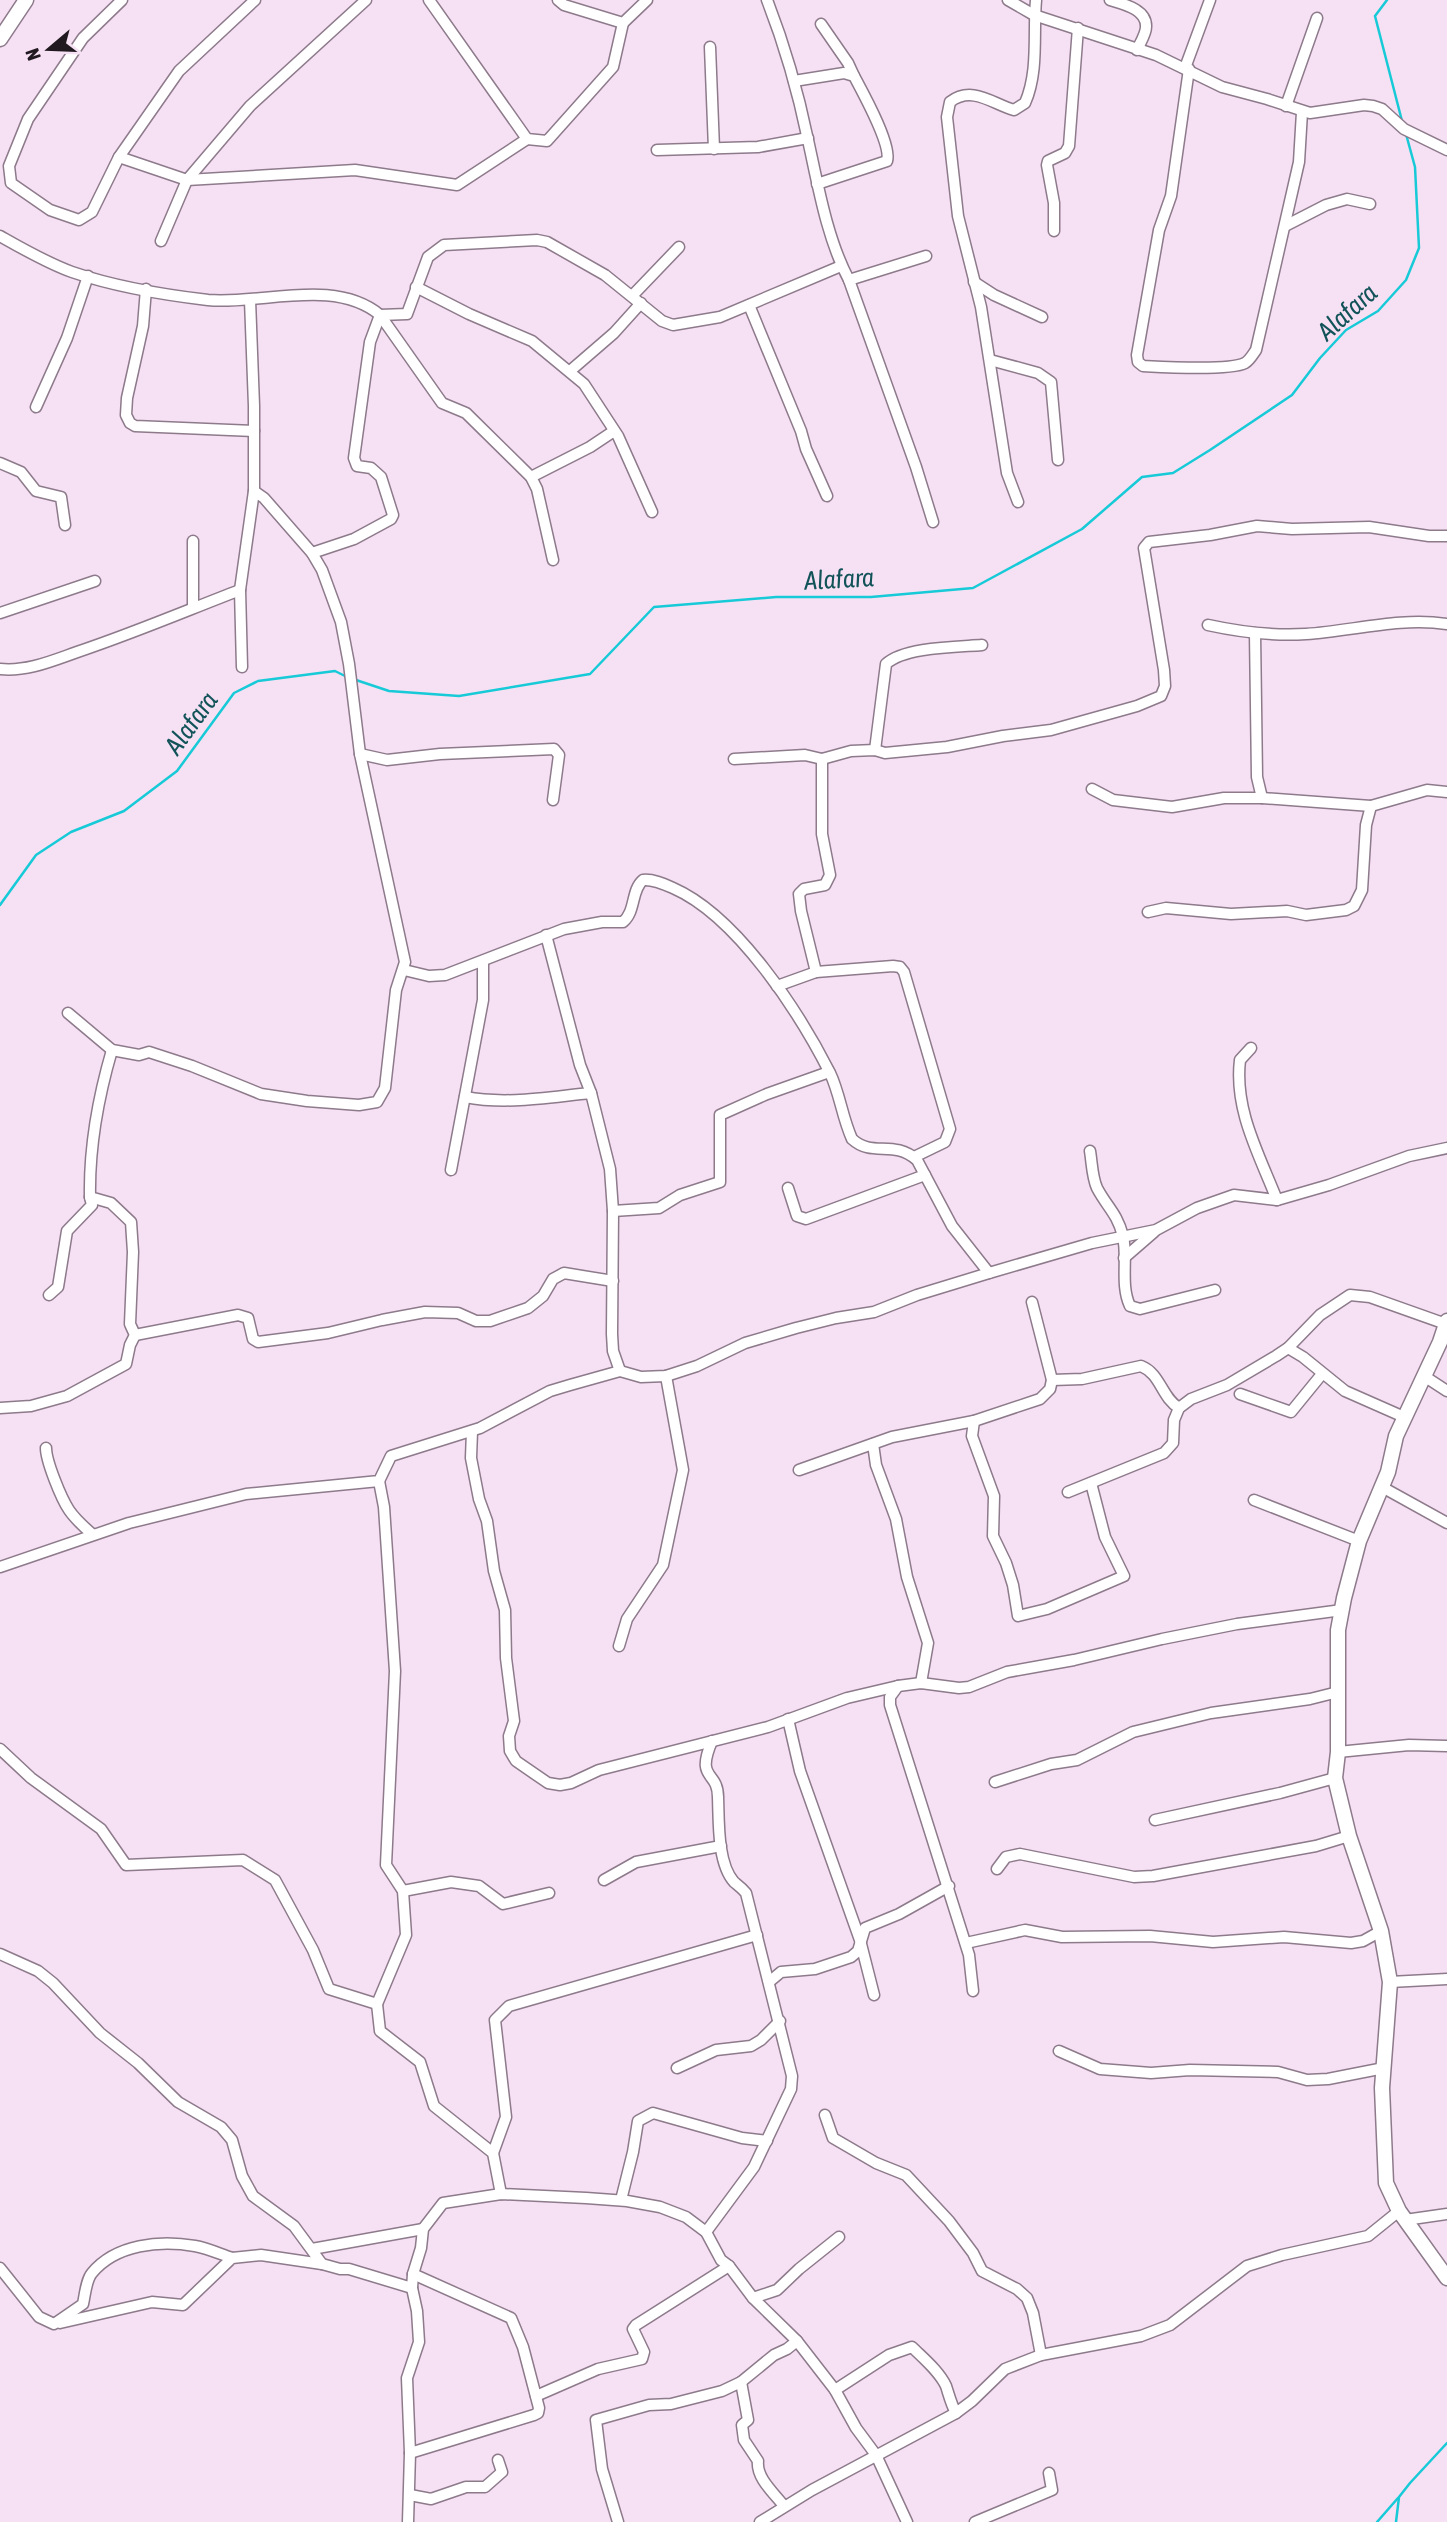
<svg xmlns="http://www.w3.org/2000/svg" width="1447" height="2522" font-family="'Asap Condensed',sans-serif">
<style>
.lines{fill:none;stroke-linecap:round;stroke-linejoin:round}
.stream{stroke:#17cad7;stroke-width:2.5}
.minor-casing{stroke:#8d7a8b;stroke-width:13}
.tertiary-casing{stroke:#8d7a8b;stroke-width:17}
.minor{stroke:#fff;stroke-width:10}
.tertiary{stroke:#fff;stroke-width:14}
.labels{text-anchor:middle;stroke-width:5;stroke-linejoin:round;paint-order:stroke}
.water-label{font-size:26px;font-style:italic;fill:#115359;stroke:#f6e0f3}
</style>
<rect width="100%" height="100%" fill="#f6e0f3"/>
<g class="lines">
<!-- stream -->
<g class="stream">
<path d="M 1387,0 L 1375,16 L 1402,121"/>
<path d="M 353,679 L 389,691 L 459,696 L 590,674 L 654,607 L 776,597 L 871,597 L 973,588 L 1082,529 L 1142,477 L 1173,473 L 1210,450 L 1292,395 L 1320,358 L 1346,330 L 1378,311 L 1406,280 L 1419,248 L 1415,167 L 1406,134"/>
<path d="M 0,905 L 36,855 L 71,832 L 124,811 L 177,771 L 234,693 L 258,681 L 335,671 L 347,677"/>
<path d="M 1377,2522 L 1398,2498"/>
<path d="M 1396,2522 L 1399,2497 L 1410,2483 L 1447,2443"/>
</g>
<!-- minor casing -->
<g class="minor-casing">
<g id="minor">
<path d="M 122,0 L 83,38 L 28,119 L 9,166 L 11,183 L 50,210 L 79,220 L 92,212 L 119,157 L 179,71 L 255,0"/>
<path d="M 429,0 L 527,139 L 547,141 L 613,67 L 623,23"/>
<path d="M 558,0 L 564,5 L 623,23 L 647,0"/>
<path d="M 767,0 C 785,46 798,92 808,140 C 818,185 827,239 849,280 L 916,467 L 933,522"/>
<path d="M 1008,0 L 1034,15 L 1156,55 L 1222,87 L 1267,99 L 1310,113 L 1364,105 L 1373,106 L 1382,109 L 1404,129 L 1447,150"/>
<path d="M 1110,0 C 1123,4 1147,9 1146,27 C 1146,34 1140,43 1137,50"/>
<path d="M 821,24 L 848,63 L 854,76"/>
<path d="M 710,47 L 714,149"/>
<path d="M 1185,68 L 1210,0"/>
<path d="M 1189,69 L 1171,196 L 1159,230 L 1137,355 L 1138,362 L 1143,366 C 1163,367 1230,371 1245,363 C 1250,360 1253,354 1256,350 L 1299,162 L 1302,112"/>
<path d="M 794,81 L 844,73 L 854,76 C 863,93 892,145 887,161 L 817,184"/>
<path d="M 1286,106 L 1317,18"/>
<path d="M 657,150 L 758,147 L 808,138"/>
<path d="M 119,157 L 187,180 L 355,170 L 457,185 L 527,139"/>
<path d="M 1285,226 L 1326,205 L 1347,199 L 1370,204"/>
<path d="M 1054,231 L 1054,203 L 1047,165 L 1048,161 L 1065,153 L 1069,146 L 1078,28"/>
<path d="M 0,236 C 23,249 47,263 72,272 C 113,286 165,295 208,300 C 262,305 334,277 380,315 L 442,403 L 466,413 L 531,477 L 537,489 L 553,560"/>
<path d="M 161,241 L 187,180 L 250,106 L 366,0"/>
<path d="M 849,280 L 926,256"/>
<path d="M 974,282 L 994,295 L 1042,317"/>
<path d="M 416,287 L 469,314 L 532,341 L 584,384 L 618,436 L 652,512"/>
<path d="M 146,289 L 143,326 L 127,398 L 126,415 L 130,423 L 135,426 L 254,431"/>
<path d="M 632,296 L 679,247"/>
<path d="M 749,305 L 801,431 L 806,449 L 827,496"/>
<path d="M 380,315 L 407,314 L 428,257 L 444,245 L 537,240 L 547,242 L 605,275 L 662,321 L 673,325 L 720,317 L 841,266"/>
<path d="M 990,360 L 1038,373 L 1051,382 L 1058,460"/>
<path d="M 570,371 L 614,333 L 641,303"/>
<path d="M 36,407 L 67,338 L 88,276"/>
<path d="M 0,463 L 21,472 L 36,491 L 61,497 L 65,525"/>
<path d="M 531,477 L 590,447 L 614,431"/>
<path d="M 1018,502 L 1007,473 L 981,307 L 958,216 L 947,117 L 950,102 C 972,85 993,104 1014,110 L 1025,103 C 1039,71 1033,34 1036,0"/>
<path d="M 312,553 L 354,539 L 391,519 L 393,515 L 381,477 L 371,468 L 357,466 L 354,458 L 370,342 L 380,315"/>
<path d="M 193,608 L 193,541"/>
<path d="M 0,613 L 95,581"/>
<path d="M 1208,625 C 1240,632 1273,636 1306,634 C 1353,631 1399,617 1447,624"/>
<path d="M 1255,633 L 1257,777 L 1262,798"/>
<path d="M 242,667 L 240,590 L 254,491 L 254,406 L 250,300"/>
<path d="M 0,669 C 29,672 56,659 83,650 C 136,632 188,610 240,590"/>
<path d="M 875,750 L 886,664 C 904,647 957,647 982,645"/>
<path d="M 360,754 L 387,760 L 440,754 L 554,749 L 559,755 L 553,800"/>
<path d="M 734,759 L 805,755 L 822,759 L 851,751 L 875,750 L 885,753 L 947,747 L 1003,736 L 1051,730 L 1137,706 L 1161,696 L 1165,686 L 1164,670 L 1144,548 L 1149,542 L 1210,535 L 1257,526 L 1292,529 L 1369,527 L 1429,536 L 1447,536"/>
<path d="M 1092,789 L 1113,800 L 1172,807 L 1224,798 L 1262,798 L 1371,806 L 1427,790 L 1447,792"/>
<path d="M 1148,912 L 1166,908 L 1231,914 L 1287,911 L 1306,915 L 1346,910 L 1354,906 L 1362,890 L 1366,825 L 1371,806"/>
<path d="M 546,935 L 580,1065 L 591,1093 L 610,1169 L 613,1211 L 612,1334 L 613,1351 L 620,1371"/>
<path d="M 404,970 L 429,976 L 445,975 L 564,929 L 602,922 L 623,922 C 636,911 631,890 643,880 C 653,879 664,884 673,888 C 737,916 799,1012 830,1073 C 840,1094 842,1117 852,1139 C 873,1158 893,1139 917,1160 L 952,1226 L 989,1273"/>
<path d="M 816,972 L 893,966 L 900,967 L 904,972 L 950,1129 L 945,1142 L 914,1157"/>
<path d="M 777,986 L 816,972 L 801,911 L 799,894 L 804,889 L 825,885 L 830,875 L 822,834 L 822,759"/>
<path d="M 68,1013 L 112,1050 L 139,1055 L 149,1052 L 192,1066 L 261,1094 L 307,1101 L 359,1105 L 377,1102 L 385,1088 L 396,990 L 405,962 L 360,754 L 349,664 L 341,622 L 322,570 L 312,553 L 264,498 L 254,491"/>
<path d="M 1251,1048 L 1240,1060 C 1234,1110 1259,1154 1277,1200"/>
<path d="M 465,1097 C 507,1105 549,1097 591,1093"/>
<path d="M 1090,1151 C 1092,1163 1092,1177 1097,1188 C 1107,1207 1117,1213 1123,1236 C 1128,1259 1120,1285 1130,1306 L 1140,1309 L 1215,1290"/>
<path d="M 451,1170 L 483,1000 L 483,961"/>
<path d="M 788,1188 L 797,1216 L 806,1219 L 925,1175"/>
<path d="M 613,1211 L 659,1208 L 680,1195 L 720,1182 L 720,1115 L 767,1094 L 829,1072"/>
<path d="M 1124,1258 L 1154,1232"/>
<path d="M 49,1295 L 58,1287 L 67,1231 L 92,1205 L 90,1197"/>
<path d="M 135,1335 L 238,1315 L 248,1318 L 253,1339 L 258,1342 L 328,1333 L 382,1320 L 425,1312 L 458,1313 L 476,1321 L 490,1321 L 528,1308 L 543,1296 L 553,1279 L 564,1273 L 613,1281"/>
<path d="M 1288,1348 L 1303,1357 L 1345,1391 L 1404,1417"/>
<path d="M 1424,1376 L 1447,1391"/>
<path d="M 1052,1380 L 1082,1379 L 1141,1366 C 1161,1374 1161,1397 1179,1408"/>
<path d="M 1240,1394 L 1291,1412 L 1322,1374"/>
<path d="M 0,1408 L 31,1406 L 67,1396 L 126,1364 L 130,1345 L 135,1335 L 130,1324 L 133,1252 L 131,1222 L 111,1203 L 90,1197 C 89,1146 98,1098 112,1050"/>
<path d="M 974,1421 L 972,1436 L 994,1496 L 993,1536 L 1006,1563 L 1013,1585 L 1018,1616 L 1047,1609 L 1124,1576 L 1105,1537 L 1091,1483"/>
<path d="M 472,1431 L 471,1458 L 479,1499 L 487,1521 L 494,1571 L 505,1610 L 506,1658 L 514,1721 L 509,1736 L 510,1751 L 516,1761 L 548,1783 L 560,1785 L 571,1783 L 599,1770 L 768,1727 L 847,1698 L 898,1686 L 921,1683 L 959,1688 L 969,1687 L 1007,1672 L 1074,1660 L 1162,1639 L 1237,1624 L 1342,1610"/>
<path d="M 873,1444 L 876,1465 L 896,1519 L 907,1577 L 928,1643 L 921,1683"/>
<path d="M 46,1448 C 46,1461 61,1498 69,1510 C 75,1519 84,1527 92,1534"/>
<path d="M 799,1470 L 892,1437 L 974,1421 L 1040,1399 L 1050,1389 L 1052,1380 L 1032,1302"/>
<path d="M 379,1481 L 384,1507 L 395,1671 L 386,1865 L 403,1891 L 406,1935 L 377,2004 L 380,2031 L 420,2062 L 434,2106 L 493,2153 L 501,2194"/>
<path d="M 1382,1487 L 1447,1523"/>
<path d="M 1068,1492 L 1164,1453 L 1173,1443 L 1174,1420 L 1179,1408 L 1191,1399 L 1227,1385 L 1276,1356 L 1288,1348 L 1320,1315 L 1350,1295 L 1370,1297 L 1446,1324"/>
<path d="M 1254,1500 L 1359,1541"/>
<path d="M 0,1567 L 129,1523 L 246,1494 L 379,1481 L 391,1456 L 480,1428 L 550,1391 L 570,1385 L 620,1371 L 641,1377 L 666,1376 L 697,1366 L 745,1343 L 796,1328 L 836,1318 L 874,1312 L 917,1295 L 989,1273 L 1092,1243 L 1156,1230 L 1197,1208 L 1234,1195 L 1277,1200 L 1329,1185 L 1409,1156 L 1447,1148"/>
<path d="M 619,1646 L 627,1619 L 663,1565 L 683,1470 L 666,1376"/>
<path d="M 898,1686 L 890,1697 L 890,1705 L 969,1955 L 973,1991"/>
<path d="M 788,1719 L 800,1771 L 860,1940 L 874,1995"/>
<path d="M 0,1749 L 31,1778 L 101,1829 L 126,1865 L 243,1860 L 275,1880 L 313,1950 L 329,1989 L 377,2004"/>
<path d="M 1338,1752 L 1409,1745 L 1447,1746"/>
<path d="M 995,1782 L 1051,1764 L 1077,1760 L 1133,1732 L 1211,1713 L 1310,1699 L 1338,1692"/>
<path d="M 1155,1820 L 1280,1793 L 1335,1778"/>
<path d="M 997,1869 L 1006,1857 L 1020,1854 L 1134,1877 L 1153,1876 L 1316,1846 L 1349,1836"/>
<path d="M 604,1880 L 636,1862 L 721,1846"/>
<path d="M 403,1891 L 451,1882 L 479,1886 L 503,1904 L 549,1893"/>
<path d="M 966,1943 L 1025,1930 L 1062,1937 L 1150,1936 L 1213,1942 L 1284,1937 L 1351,1943 L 1363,1941 L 1381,1931"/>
<path d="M 0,1954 L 38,1971 L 53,1983 L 100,2033 L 138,2063 L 178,2102 L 221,2127 L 232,2140 L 242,2176 L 253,2196 L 294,2226 L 322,2264 L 340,2269 L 349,2269 L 412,2288"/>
<path d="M 769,1982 L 781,1972 L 815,1969 L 851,1957 L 858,1951 L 865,1928 L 899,1914 L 949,1886"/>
<path d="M 1390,1982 L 1447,1979"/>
<path d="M 1059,2051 L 1100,2069 L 1151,2073 L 1190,2070 L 1278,2072 L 1307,2080 L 1328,2079 L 1384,2068"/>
<path d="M 677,2068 L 716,2050 L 751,2046 L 761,2040 L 780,2021"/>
<path d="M 825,2115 L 833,2138 L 876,2163 L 906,2175 L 949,2221 L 973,2253 L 982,2271 L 1017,2289 L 1027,2298 L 1033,2313 L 1041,2355"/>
<path d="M 493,2153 L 506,2117 L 495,2020 L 509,2006 L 757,1935"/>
<path d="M 621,2200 L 633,2152 L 638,2121 L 653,2113 L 742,2138 L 767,2141"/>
<path d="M 1405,2220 L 1447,2214"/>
<path d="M 706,2232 L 754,2167 L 791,2089 L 792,2076 L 746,1893 C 742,1888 739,1886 734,1882 C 717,1863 719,1820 718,1797 C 718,1770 695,1781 712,1741"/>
<path d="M 312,2249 L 423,2229"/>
<path d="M 0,2268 L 39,2317 L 54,2324 L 83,2304 C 85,2295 86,2280 92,2273 C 116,2244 160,2240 195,2246 C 207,2248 220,2254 232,2258"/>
<path d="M 753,2298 L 777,2290 L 799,2269 L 839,2237"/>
<path d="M 60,2323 L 152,2302 L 183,2305 L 232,2258 L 261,2255 L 322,2264"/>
<path d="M 741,2382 L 748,2420 L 742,2425 L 744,2440 L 758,2461 C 756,2478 774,2493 784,2506"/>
<path d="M 835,2390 L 889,2355 L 912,2347 C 923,2358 939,2371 946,2386 C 949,2395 951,2404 956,2413"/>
<path d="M 536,2396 L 598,2369 L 642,2359 L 644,2352 L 633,2329 L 636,2325 L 729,2266"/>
<path d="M 410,2453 L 534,2415 L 538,2413 L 539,2408 L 523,2347 L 511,2318 L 413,2274"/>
<path d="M 410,2495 L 431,2499 L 466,2487 L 485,2487 L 502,2472 L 498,2460"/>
<path d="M 408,2522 L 410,2453 L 407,2378 L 419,2342 L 417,2311 L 412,2288 L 413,2274 L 421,2248 L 423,2229 L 443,2203 L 501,2194 L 586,2198 L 627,2201 L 660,2207 L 686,2217 L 706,2232 L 721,2260 L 729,2266 L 753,2298 L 797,2341 L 835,2390 L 856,2428 L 876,2455 L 907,2522"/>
<path d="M 618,2522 L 602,2469 L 596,2420 L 649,2405 L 671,2404 L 722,2391 L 741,2382 L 774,2355 L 787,2349 L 797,2341"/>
<path d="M 760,2522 L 812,2490 L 956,2413 L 972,2401 L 1005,2369 L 1041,2355 L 1141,2336 L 1170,2325 L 1247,2266 L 1282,2255 L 1368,2236 L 1399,2211"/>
<path d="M 975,2522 L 1052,2490 L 1049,2473"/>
</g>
</g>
<!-- tertiary casing -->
<g class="tertiary-casing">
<g id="tertiary">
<path d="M 0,39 L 26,0"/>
<path d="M 1447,1321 L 1440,1342 L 1396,1436 L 1388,1472 L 1359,1541 L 1344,1598 L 1338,1630 L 1338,1752 L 1335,1778 L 1349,1836 L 1381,1931 L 1390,1982 L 1382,2088 L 1386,2183 L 1399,2211 L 1447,2278"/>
</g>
</g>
<!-- minor -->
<use href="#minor" class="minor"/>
<!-- tertiary -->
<use href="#tertiary" class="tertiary"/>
</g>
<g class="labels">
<!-- water labels -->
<g class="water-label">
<text transform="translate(1347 312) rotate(-42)" y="9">Alafara</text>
<text transform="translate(839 579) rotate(-3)" y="9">Alafara</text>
<text transform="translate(191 723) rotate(-54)" y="9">Alafara</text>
</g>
</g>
<!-- north arrow -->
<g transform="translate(49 49) rotate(251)" stroke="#f6e0f3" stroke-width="5" paint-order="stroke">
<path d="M0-5L12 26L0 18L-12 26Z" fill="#20191f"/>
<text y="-10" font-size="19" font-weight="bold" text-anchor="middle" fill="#20191f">N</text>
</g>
</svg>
